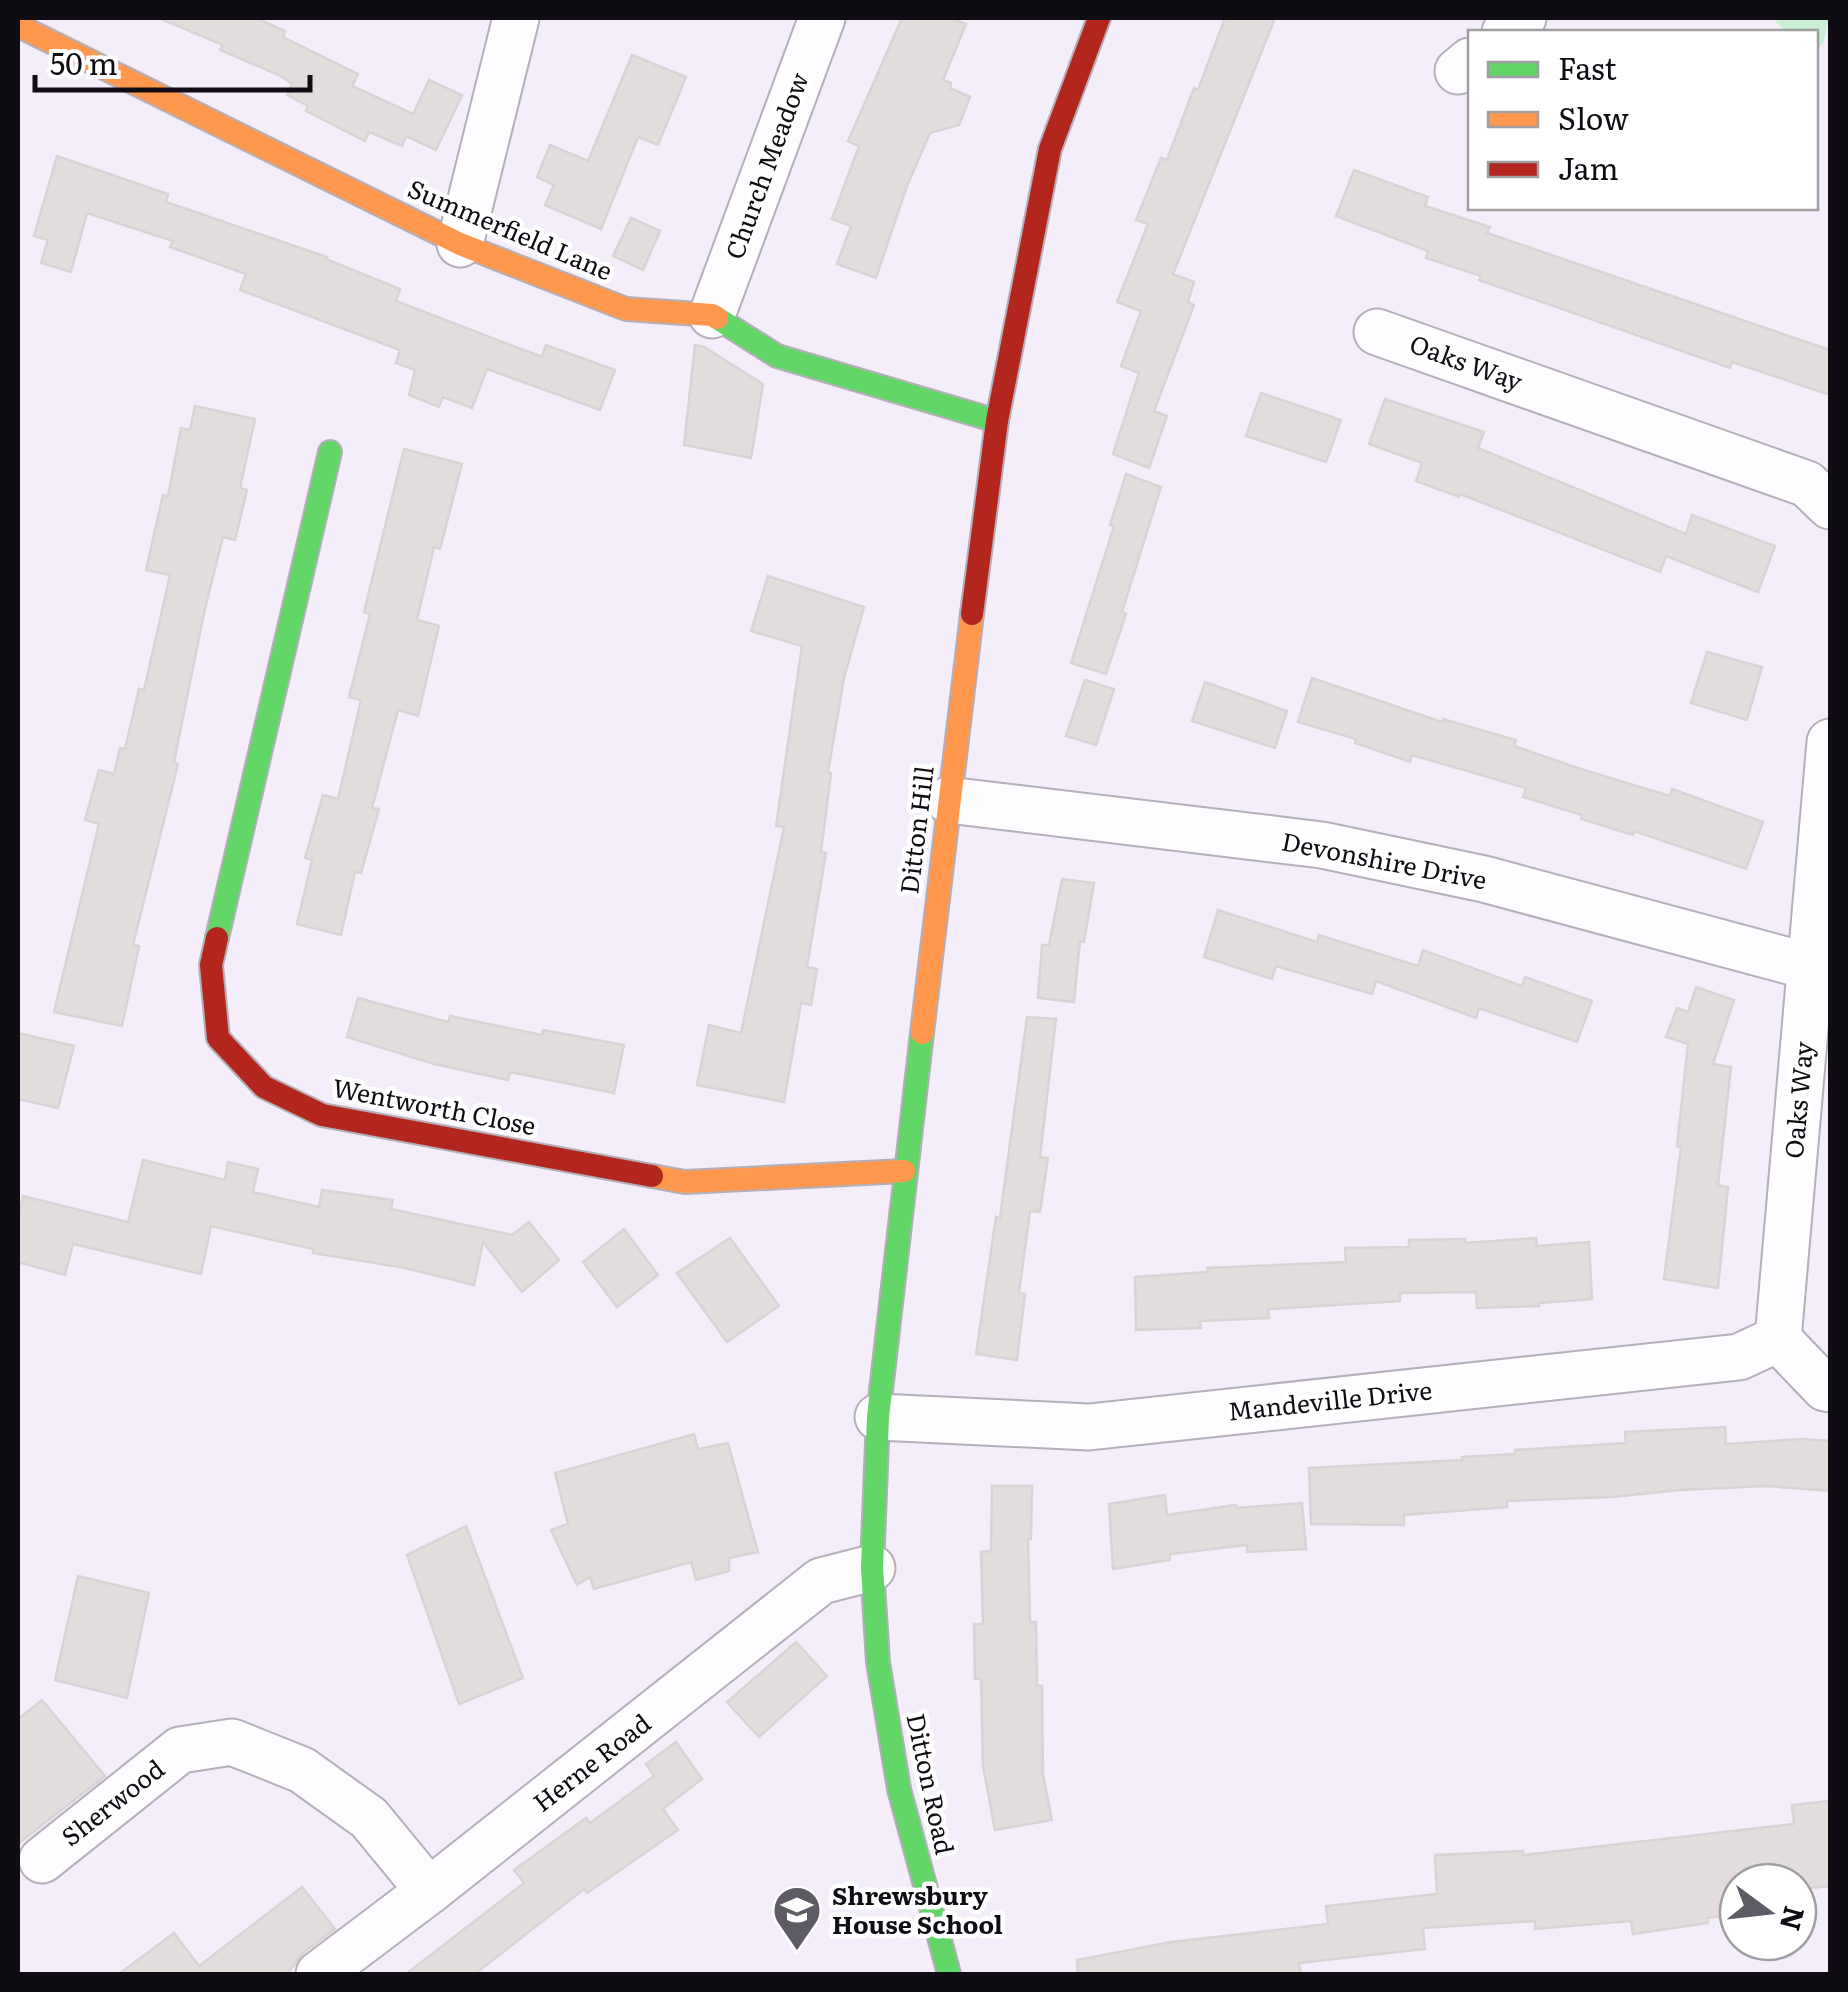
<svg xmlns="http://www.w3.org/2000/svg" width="1848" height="1992" font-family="Literata,serif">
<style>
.green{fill:#c9efd6}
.building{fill:#e3dcdd;stroke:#dad3d5;stroke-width:2.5}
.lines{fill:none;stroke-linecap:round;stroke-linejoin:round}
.street-casing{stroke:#b4afb9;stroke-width:49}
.fast-casing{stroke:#b4afb9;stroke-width:26}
.slow-casing{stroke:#b4afb9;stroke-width:26}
.jam-casing{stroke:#b4afb9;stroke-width:26}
.street{stroke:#fdfcfe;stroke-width:45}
.fast{stroke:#63d668;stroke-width:22}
.slow{stroke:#ff974d;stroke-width:22}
.jam{stroke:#b3261e;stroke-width:22}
.labels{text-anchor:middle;stroke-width:9;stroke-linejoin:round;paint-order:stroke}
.street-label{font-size:25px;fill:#100c14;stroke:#fff}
.poi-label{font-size:25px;font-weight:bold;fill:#100c14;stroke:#fff;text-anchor:start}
</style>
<rect width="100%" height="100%" fill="#f3eef9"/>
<!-- green -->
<path class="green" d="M 1773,18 L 1829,18 L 1823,43 L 1816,51 L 1816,32 L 1785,32 Z"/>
<!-- building -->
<g class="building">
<path d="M 159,18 L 256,18 L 285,31 L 283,37 L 358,74 L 352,86 L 413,114 L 429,80 L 462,95 L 436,150 L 406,136 L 402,146 L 369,132 L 365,141 L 306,111 L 308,106 L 287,95 L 292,84 L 281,76 L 220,50 L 223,45 Z"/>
<path d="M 902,18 L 950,18 L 966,24 L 943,80 L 951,83 L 950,88 L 970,97 L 959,125 L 930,133 L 907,186 L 876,278 L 837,264 L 851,226 L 832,219 L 859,146 L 848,141 Z"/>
<path d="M 1225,18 L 1275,18 L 1173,274 L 1194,282 L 1188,302 L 1194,305 L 1154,411 L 1167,416 L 1149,468 L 1113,454 L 1139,373 L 1121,366 L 1141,311 L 1117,302 L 1148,224 L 1136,220 L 1161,158 L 1167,160 L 1194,88 L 1198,90 Z"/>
<path d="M 632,55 L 686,77 L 658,145 L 638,137 L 601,229 L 545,205 L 554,185 L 537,177 L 550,145 L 588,161 Z"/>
<path d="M 57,156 L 168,194 L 166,202 L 327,257 L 326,259 L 400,289 L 396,301 L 542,357 L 546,345 L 615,370 L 600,410 L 487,369 L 472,408 L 443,397 L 439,407 L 409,395 L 415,370 L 396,363 L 400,350 L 240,290 L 246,274 L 170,247 L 173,241 L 87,213 L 71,272 L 41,263 L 48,240 L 34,236 Z"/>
<path d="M 1354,170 L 1428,197 L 1425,206 L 1490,227 L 1487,233 L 1830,350 L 1830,395 L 1732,362 L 1730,368 L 1479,280 L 1481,276 L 1426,258 L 1428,251 L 1336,216 Z"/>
<path d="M 631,218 L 660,231 L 643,270 L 613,256 Z"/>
<path d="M 695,345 L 704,347 L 763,384 L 751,458 L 684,445 Z"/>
<path d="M 1261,393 L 1341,420 L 1326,462 L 1246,436 Z"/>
<path d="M 1385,399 L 1484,432 L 1478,448 L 1686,534 L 1692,515 L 1775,546 L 1758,592 L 1666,556 L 1660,572 L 1460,494 L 1459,497 L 1416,481 L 1422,463 L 1369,444 Z"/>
<path d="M 195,406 L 255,419 L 240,488 L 247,490 L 235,540 L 223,537 L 204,613 L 174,762 L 178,764 L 133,945 L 139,946 L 122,1026 L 54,1012 L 99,824 L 85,820 L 99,770 L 114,774 L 120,748 L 125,749 L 139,689 L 144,690 L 170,575 L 146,570 L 163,495 L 168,496 L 181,428 L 190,430 Z"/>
<path d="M 404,449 L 462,464 L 440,549 L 434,547 L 417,620 L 439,626 L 418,716 L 398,710 L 372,808 L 379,809 L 361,873 L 355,872 L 341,935 L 297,924 L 312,860 L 305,858 L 323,795 L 338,799 L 361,700 L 349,697 L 370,614 L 364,612 Z"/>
<path d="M 1126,474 L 1161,487 L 1122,612 L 1126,614 L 1106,674 L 1071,663 L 1114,526 L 1110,525 Z"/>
<path d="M 768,576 L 864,607 L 844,678 L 828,772 L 831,773 L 821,852 L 826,853 L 807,967 L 817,969 L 811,1005 L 801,1003 L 784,1102 L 697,1085 L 709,1025 L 741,1033 L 784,827 L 776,826 L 802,646 L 751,631 Z"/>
<path d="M 1707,652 L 1762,667 L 1747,720 L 1691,703 Z"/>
<path d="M 1312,678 L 1442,722 L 1443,719 L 1516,740 L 1514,746 L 1584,770 L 1670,796 L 1672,789 L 1763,822 L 1746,869 L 1634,831 L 1633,835 L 1581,819 L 1582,815 L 1523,797 L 1526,788 L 1412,755 L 1410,762 L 1355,743 L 1356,739 L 1298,722 Z"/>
<path d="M 1085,680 L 1114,689 L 1096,745 L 1066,736 Z"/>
<path d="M 1205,682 L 1287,711 L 1275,748 L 1192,721 Z"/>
<path d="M 1062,879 L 1094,883 L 1084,942 L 1080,941 L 1074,1002 L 1038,998 L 1042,945 L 1049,945 Z"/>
<path d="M 1218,910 L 1317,942 L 1319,935 L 1418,966 L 1423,950 L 1522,986 L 1525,977 L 1592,1001 L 1577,1042 L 1479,1008 L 1476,1018 L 1376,981 L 1372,994 L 1276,966 L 1272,979 L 1204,957 Z"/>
<path d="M 1696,987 L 1734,1000 L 1713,1064 L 1731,1067 L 1718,1185 L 1728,1187 L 1718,1288 L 1664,1279 L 1681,1147 L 1677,1146 L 1688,1044 L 1666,1037 L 1677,1008 L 1688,1012 Z"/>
<path d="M 358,998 L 448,1022 L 450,1016 L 542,1035 L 543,1030 L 624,1045 L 614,1093 L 510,1072 L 508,1080 L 434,1064 L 347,1037 Z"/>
<path d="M 1027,1017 L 1056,1019 L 1040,1157 L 1048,1158 L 1040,1212 L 1030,1211 L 1019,1293 L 1025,1294 L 1017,1360 L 976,1354 L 996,1217 L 1000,1218 Z"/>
<path d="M 18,1033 L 74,1046 L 58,1108 L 18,1099 Z"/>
<path d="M 143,1160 L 225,1180 L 228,1162 L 258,1169 L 253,1192 L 319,1207 L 322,1190 L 393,1200 L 391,1209 L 512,1235 L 529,1222 L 559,1260 L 522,1292 L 483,1242 L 474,1285 L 405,1268 L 313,1253 L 313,1249 L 211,1226 L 201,1274 L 73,1244 L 65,1275 L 18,1262 L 18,1220 L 23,1196 L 128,1222 Z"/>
<path d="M 624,1229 L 658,1275 L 617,1307 L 583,1262 Z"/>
<path d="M 730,1238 L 779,1306 L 727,1342 L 677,1273 Z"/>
<path d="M 1536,1238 L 1537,1246 L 1589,1242 L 1592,1299 L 1539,1303 L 1539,1306 L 1477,1308 L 1476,1292 L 1400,1293 L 1400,1301 L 1268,1309 L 1269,1318 L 1200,1321 L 1201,1328 L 1136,1330 L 1135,1277 L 1208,1272 L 1207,1268 L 1346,1262 L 1345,1248 L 1409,1247 L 1409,1240 L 1465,1239 L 1465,1243 Z"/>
<path d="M 1725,1427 L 1726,1444 L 1802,1439 L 1830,1441 L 1830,1491 L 1766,1486 L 1681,1490 L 1612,1497 L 1507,1501 L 1507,1507 L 1404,1515 L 1404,1525 L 1311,1524 L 1309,1468 L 1462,1460 L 1462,1457 L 1515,1454 L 1515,1450 L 1626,1443 L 1625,1432 Z"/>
<path d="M 694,1434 L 698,1449 L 728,1443 L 758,1552 L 729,1558 L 729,1571 L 696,1580 L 691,1562 L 594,1589 L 590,1577 L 577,1585 L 551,1530 L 568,1524 L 555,1473 Z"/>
<path d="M 992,1486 L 1032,1486 L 1031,1539 L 1028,1539 L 1030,1622 L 1036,1622 L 1037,1686 L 1042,1686 L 1043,1775 L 1052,1820 L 995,1830 L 983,1766 L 981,1679 L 975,1679 L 974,1624 L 983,1624 L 981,1552 L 991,1551 Z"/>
<path d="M 1165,1495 L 1167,1515 L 1236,1505 L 1237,1508 L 1302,1503 L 1306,1549 L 1247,1552 L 1247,1545 L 1170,1554 L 1170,1560 L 1113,1569 L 1109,1504 Z"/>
<path d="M 466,1526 L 523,1678 L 459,1704 L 407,1555 Z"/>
<path d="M 78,1576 L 149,1593 L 127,1698 L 55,1680 Z"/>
<path d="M 796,1642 L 827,1676 L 759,1737 L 727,1702 Z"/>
<path d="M 42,1700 L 105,1776 L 18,1844 L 18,1719 Z"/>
<path d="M 676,1742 L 702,1779 L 663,1809 L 678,1830 L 587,1893 L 584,1889 L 475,1974 L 406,1974 L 524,1883 L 514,1870 L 586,1818 L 590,1823 L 654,1776 L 646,1764 Z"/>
<path d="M 1830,1801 L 1830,1886 L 1801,1889 L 1800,1882 L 1738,1882 L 1738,1914 L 1707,1918 L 1708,1923 L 1633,1934 L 1631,1921 L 1535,1929 L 1535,1921 L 1423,1928 L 1425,1949 L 1299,1963 L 1301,1974 L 1078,1974 L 1077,1960 L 1171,1942 L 1328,1924 L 1326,1906 L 1437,1894 L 1435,1855 L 1523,1851 L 1523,1855 L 1794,1824 L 1792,1805 Z"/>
<path d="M 302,1887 L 335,1929 L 303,1953 L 287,1974 L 119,1974 L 174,1933 L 199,1966 Z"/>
</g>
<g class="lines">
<!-- street casing -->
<g class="street-casing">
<g id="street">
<path d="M 1505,32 L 1523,18"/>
<path d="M 1458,71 L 1470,61"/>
<path d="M 460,244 L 516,18"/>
<path d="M 712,315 L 822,18"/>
<path d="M 1377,332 L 1807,484 L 1830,506"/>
<path d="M 948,800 L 1322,845 L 1484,879 L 1811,967"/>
<path d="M 1778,1339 L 1830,742"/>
<path d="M 1778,1339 L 1825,1388 L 1830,1389"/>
<path d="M 878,1417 L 1089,1427 L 1739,1357 L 1778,1339"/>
<path d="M 42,1860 L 180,1750 L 232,1742 L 302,1770 L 369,1818 L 429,1891"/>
<path d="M 319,1974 L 429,1891 L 821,1581 L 872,1568"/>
</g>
</g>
<!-- fast casing -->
<g class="fast-casing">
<g id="fast">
<path d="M 717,318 L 777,356 L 997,421"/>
<path d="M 217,938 L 330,452"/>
<path d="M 922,1033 L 878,1417 L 872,1568 L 878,1662 L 899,1789 L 949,1974"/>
</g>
</g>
<!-- slow casing -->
<g class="slow-casing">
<g id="slow">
<path d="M 24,18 L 21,27 L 460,244 L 626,309 L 712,315 L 717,318"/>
<path d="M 922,1033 L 972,614"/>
<path d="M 652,1176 L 685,1182 L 904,1171"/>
</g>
</g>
<!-- jam casing -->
<g class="jam-casing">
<g id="jam">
<path d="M 972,614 L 997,421 L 1050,149 L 1099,18"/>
<path d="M 217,938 L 211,965 L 218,1038 L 264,1087 L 322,1115 L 652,1176"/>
</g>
</g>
<!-- street -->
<use href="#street" class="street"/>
<!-- fast -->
<use href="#fast" class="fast"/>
<!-- slow -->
<use href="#slow" class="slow"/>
<!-- jam -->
<use href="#jam" class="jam"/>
</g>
<!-- icons -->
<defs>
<g id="school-pin" transform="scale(2.5)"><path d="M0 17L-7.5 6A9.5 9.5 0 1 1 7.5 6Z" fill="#5f5b64" stroke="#fff"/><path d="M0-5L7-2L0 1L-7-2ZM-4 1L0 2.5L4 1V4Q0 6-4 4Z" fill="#fff"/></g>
</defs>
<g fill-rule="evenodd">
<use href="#school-pin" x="797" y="1910"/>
</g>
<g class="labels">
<!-- street labels -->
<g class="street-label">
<text transform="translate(767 166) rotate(-70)" y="9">Church Meadow</text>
<text transform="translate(510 230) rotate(23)" y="9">Summerfield Lane</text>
<text transform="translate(1466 363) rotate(20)" y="9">Oaks Way</text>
<text transform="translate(917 830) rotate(-83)" y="9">Ditton Hill</text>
<text transform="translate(1384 861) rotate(11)" y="9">Devonshire Drive</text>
<text transform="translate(1799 1100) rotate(-85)" y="9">Oaks Way</text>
<text transform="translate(434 1107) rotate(11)" y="9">Wentworth Close</text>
<text transform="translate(1330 1401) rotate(-6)" y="9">Mandeville Drive</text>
<text transform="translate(592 1763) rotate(-38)" y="9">Herne Road</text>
<text transform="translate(930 1784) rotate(78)" y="9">Ditton Road</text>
<text transform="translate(113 1803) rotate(-38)" y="9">Sherwood</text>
</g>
<!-- poi labels -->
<g class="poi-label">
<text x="832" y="1905">Shrewsbury<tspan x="832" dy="29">House School</tspan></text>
</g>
</g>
<!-- border -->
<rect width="1848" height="1992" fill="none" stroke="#100c14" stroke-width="40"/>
<!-- legend -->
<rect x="1468" y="30" width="350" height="180" fill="#ffffff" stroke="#9f9ea1" stroke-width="2.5"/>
<rect x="1488" y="62" width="50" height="15" fill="#63d668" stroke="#9f9ea1" stroke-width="2.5"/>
<text x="1558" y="80" font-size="30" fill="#100c14">Fast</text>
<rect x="1488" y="112" width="50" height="15" fill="#ff974d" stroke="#9f9ea1" stroke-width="2.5"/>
<text x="1558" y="130" font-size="30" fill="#100c14">Slow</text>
<rect x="1488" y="162" width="50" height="15" fill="#b3261e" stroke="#9f9ea1" stroke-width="2.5"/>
<text x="1558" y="180" font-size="30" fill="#100c14">Jam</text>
<!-- north arrow -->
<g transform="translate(1768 1912) rotate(105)"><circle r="48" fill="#ffffff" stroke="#9f9ea1" stroke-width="2.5"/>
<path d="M0-8L18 38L0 25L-18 38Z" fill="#5f5b64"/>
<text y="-15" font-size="28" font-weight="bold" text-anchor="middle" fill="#100c14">N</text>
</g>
<!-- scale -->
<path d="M35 75v15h275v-15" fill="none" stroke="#100c14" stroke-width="5"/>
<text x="50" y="75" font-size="30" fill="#100c14" stroke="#ffffff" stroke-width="8" paint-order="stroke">50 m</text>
</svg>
